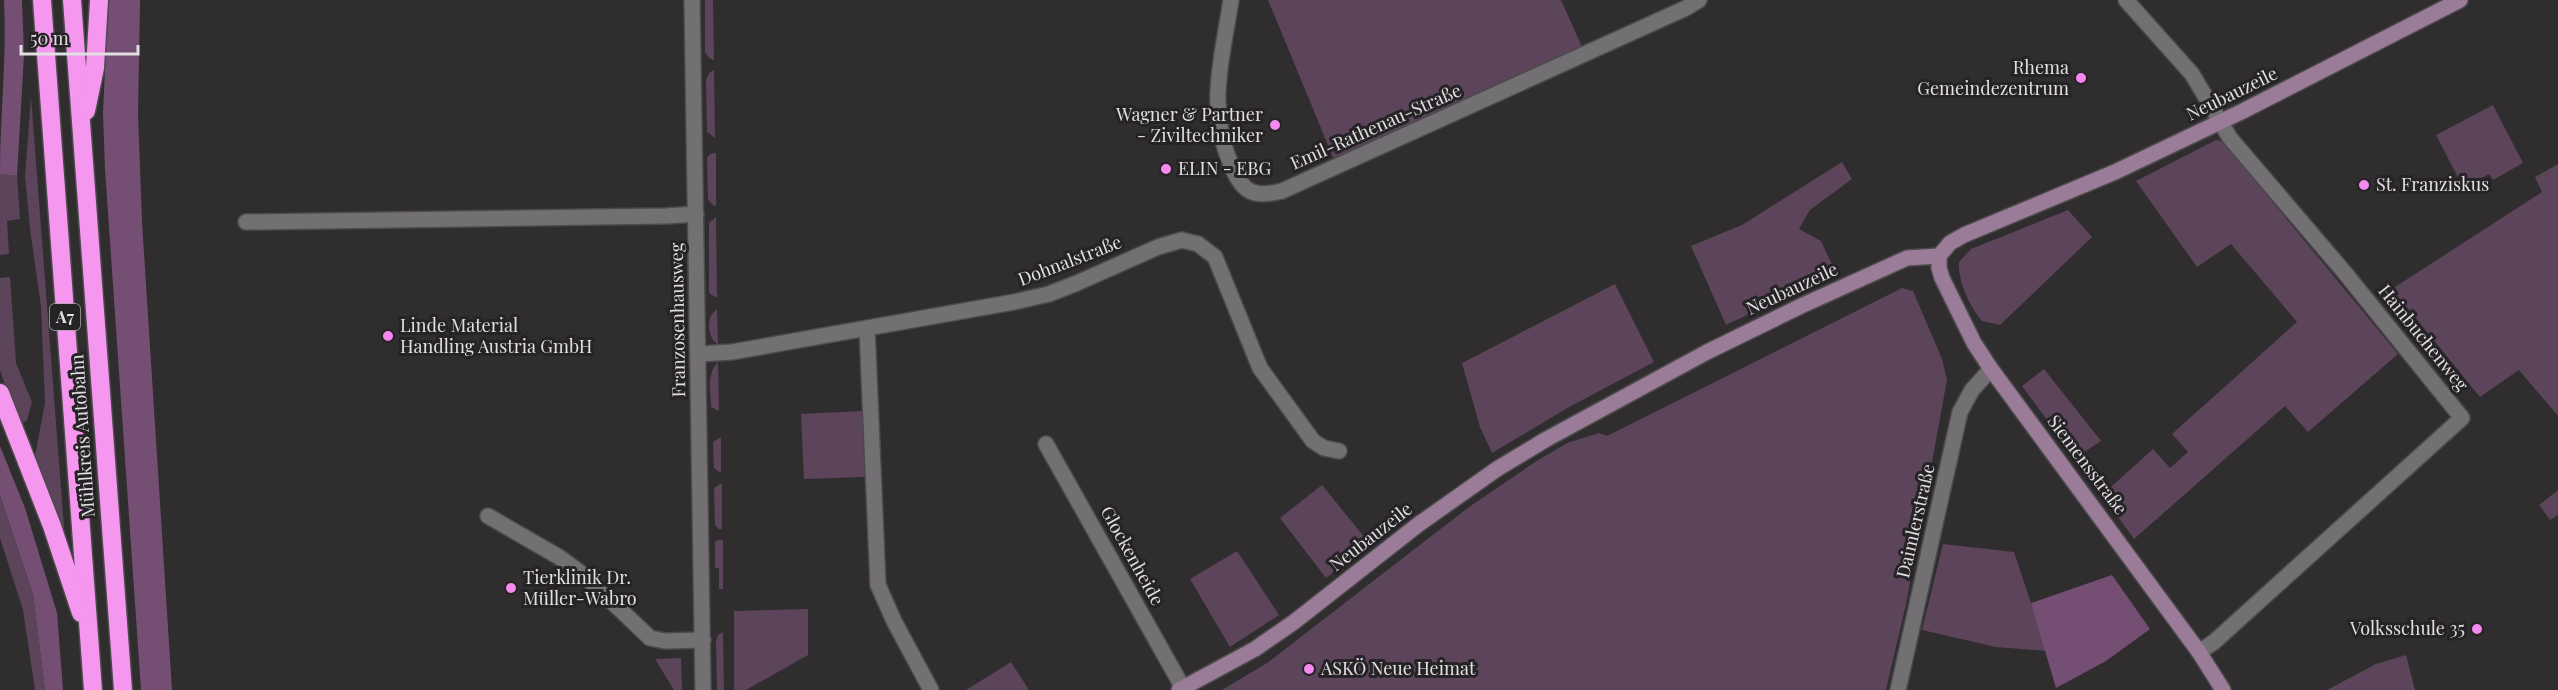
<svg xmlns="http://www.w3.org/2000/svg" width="2558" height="690" font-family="'Playfair Display',serif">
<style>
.green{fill:#5c445a}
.forest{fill:#754f73}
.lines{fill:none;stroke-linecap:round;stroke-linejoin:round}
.street-casing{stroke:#4c4a4c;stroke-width:18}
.secondary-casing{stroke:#4c4a4c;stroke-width:18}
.highway-casing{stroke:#4c4a4c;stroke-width:21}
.street{stroke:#737073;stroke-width:15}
.secondary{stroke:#9a7b98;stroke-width:15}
.highway{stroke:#f596ef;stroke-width:18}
.poi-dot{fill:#f589ef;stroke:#262326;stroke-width:2}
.labels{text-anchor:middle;stroke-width:6;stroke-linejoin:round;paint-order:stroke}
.shield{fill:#262326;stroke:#a9a7a9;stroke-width:1.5}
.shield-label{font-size:16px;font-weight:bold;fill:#e1dfe1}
.poi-label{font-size:18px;fill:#e1dfe1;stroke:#262326;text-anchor:start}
.street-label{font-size:18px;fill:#e1dfe1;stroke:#262326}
</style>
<rect width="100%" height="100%" fill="#302d2f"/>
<!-- green -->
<g class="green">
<path d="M 705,0 L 713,0 L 714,60 L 709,58 L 705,52 Z"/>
<path d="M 1268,0 L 1561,0 L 1583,49 L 1335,162 Z"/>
<path d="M 714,70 L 715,138 L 707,132 L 706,80 L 709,73 Z"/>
<path d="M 31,97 L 65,540 L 34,461 L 45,403 L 41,306 L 30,229 L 25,176 Z"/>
<path d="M 2493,105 L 2523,163 L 2493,180 L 2489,174 L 2463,187 L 2436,135 Z"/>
<path d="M 2216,140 L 2221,141 L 2233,154 L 2398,354 L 2308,432 L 2285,406 L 2134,539 L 2102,495 L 2153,449 L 2170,468 L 2188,452 L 2172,434 L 2297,322 L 2231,244 L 2197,267 L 2136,181 Z"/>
<path d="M 716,153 L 716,206 L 714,206 L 708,200 L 707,158 L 710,154 Z"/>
<path d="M 1842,162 L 1852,179 L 1810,210 L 1799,229 L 1821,241 L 1836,273 L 1726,325 L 1691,246 L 1742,225 Z"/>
<path d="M 2558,164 L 2558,416 L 2519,370 L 2480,397 L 2392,289 L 2542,192 L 2535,177 Z"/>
<path d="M 0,174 L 17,176 L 20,219 L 7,221 L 9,254 L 0,255 Z"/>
<path d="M 2068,210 L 2092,237 L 2000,325 L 1982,321 C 1969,306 1958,281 1959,262 L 1971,249 Z"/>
<path d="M 716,217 L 717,298 L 709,293 L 709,223 Z"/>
<path d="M 10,277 L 16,363 L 32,402 L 27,420 L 19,426 L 0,370 L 0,278 Z"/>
<path d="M 1615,284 L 1654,362 L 1571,406 L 1492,453 L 1480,427 L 1462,363 Z"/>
<path d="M 1902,288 L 1913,291 L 1942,359 L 1947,380 L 1906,604 L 1886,690 L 1222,690 L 1267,663 L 1469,507 L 1535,462 L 1567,443 L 1599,433 L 1607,436 Z"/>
<path d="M 717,309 L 718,345 C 707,337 705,317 717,309 Z"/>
<path d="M 718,362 L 719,411 L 711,407 C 711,392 706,374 718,362 Z"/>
<path d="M 2044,369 L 2101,441 L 2075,458 L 2022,386 Z"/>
<path d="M 862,411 L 865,477 L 804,479 L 801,414 Z"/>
<path d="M 721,437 L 721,472 L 719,472 L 714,468 L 713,442 Z"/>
<path d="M 722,483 L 722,529 L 719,529 L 715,525 L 714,488 Z"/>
<path d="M 1322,485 L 1370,544 L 1326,578 L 1280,518 Z"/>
<path d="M 2558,490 L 2558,515 L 2550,520 L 2539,505 Z"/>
<path d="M 0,495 L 33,594 L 45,690 L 35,690 L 23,610 L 0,538 Z"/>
<path d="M 718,540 L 723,540 L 723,589 L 719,589 L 719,568 L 715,568 L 715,542 Z"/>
<path d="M 1943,544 L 2014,552 L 2047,651 L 1996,647 L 1922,630 Z"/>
<path d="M 1237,551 L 1279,615 L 1230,647 L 1190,579 Z"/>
<path d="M 808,609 L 808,655 L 746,690 L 734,690 L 734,611 Z"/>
<path d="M 723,632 L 724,690 L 717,690 L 716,641 L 718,635 Z"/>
<path d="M 2406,655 L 2415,690 L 2327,690 L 2376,664 Z"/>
<path d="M 681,658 L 682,690 L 674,690 L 655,659 Z"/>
<path d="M 1011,662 L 1029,690 L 966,690 Z"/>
</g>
<!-- forest -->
<g class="forest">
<path d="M 4,0 L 22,0 L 24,55 L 17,176 L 0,174 C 0,116 7,58 4,0 Z"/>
<path d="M 108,0 L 140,0 L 138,114 L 142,222 L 172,690 L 141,690 L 105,169 L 103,114 Z"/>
<path d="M 0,446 L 25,508 L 57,613 L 63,690 L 45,690 L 33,594 L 0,495 Z"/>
<path d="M 2112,575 L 2150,629 L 2106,661 L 2056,688 L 2031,603 Z"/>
</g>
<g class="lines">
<!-- street casing -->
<g class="street-casing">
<g id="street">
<path d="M 692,0 L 703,690"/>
<path d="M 1231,0 C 1222,60 1206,108 1232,167 C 1243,193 1254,198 1282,191 L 1686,8 L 1699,0"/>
<path d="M 2126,0 L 2192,74 L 2230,138 L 2345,273 L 2462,418 L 2214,642 L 2199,652"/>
<path d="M 246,222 L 666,216 L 696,214"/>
<path d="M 867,328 L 878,585 L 894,621 L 931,690"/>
<path d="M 698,354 L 732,352 L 1014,302 L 1049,294 L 1077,283 L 1158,247 L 1182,240 L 1198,244 L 1215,257 L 1260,368 L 1313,441 L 1324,448 L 1339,451"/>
<path d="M 1046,444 L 1183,688"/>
<path d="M 488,516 L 559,557 L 586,577 L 650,638 L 665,641 L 703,640"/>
<path d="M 1898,690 L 1960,412 L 1972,390 L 1991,369"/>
</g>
</g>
<!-- secondary casing -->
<g class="secondary-casing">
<g id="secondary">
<path d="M 1939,256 L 1950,243 L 1964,235 L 2115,172 L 2241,112 L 2460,0"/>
<path d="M 1939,256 L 1939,268 L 1942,278 L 1974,343 L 1991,369 L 2199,652 L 2223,690"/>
<path d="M 1179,690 L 1255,649 L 1294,622 L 1419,524 L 1497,469 L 1545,440 L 1707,352 L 1801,306 L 1907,258 L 1939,256"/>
</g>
</g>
<!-- highway casing -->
<g class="highway-casing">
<g id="highway">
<path d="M 42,0 L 93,690"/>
<path d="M 72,0 L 123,690"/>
<path d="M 86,111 L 95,68 L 99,0"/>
<path d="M 0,393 L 52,526 L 81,613"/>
</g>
</g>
<!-- street -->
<use href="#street" class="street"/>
<!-- secondary -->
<use href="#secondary" class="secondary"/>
<!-- highway -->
<use href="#highway" class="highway"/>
</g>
<!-- markers -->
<g class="poi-dot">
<circle cx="2081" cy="78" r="6"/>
<circle cx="1275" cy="125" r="6"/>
<circle cx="1166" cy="169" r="6"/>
<circle cx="2364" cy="185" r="6"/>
<circle cx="388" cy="336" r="6"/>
<circle cx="511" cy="588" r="6"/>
<circle cx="2477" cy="629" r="6"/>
<circle cx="1309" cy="669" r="6"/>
</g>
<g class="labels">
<!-- shield labels -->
<rect class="shield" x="50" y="304" width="30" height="26" rx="4.5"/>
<g class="shield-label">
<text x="65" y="323">A7</text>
</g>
<!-- poi labels -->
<g class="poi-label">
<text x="2069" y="74" text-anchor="end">Rhema<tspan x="2069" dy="21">Gemeindezentrum</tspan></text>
<text x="1263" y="121" text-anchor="end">Wagner &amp; Partner<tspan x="1263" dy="21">- Ziviltechniker</tspan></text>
<text x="1178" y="175">ELIN - EBG</text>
<text x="2376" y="191">St. Franziskus</text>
<text x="400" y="332">Linde Material<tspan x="400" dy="21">Handling Austria GmbH</tspan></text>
<text x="523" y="584">Tierklinik Dr.<tspan x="523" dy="21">Müller-Wabro</tspan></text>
<text x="2465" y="635" text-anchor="end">Volksschule 35</text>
<text x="1321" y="675">ASKÖ Neue Heimat</text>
</g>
<!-- street labels -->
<g class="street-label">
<text transform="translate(2232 94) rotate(-26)" y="6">Neubauzeile</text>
<text transform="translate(1376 127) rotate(-24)" y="6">Emil-Rathenau-Straße</text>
<text transform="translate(1070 261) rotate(-21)" y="6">Dohnalstraße</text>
<text transform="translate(1792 289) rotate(-25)" y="6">Neubauzeile</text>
<text transform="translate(678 320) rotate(-91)" y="6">Franzosenhausweg</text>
<text transform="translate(2423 338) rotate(51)" y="6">Hainbuchenweg</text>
<text transform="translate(83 436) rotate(-94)" y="6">Mühlkreis Autobahn</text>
<text transform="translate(2087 465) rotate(53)" y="6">Siemensstraße</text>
<text transform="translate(1916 521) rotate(-77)" y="6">Daimlerstraße</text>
<text transform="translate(1371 537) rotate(-38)" y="6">Neubauzeile</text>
<text transform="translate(1132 556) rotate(61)" y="6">Glockenheide</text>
</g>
</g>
<!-- scale -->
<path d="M21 45v9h117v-9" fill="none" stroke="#e1dfe1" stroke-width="3"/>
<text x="30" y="45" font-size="18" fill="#e1dfe1" stroke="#262326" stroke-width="4.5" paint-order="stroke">50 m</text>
</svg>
